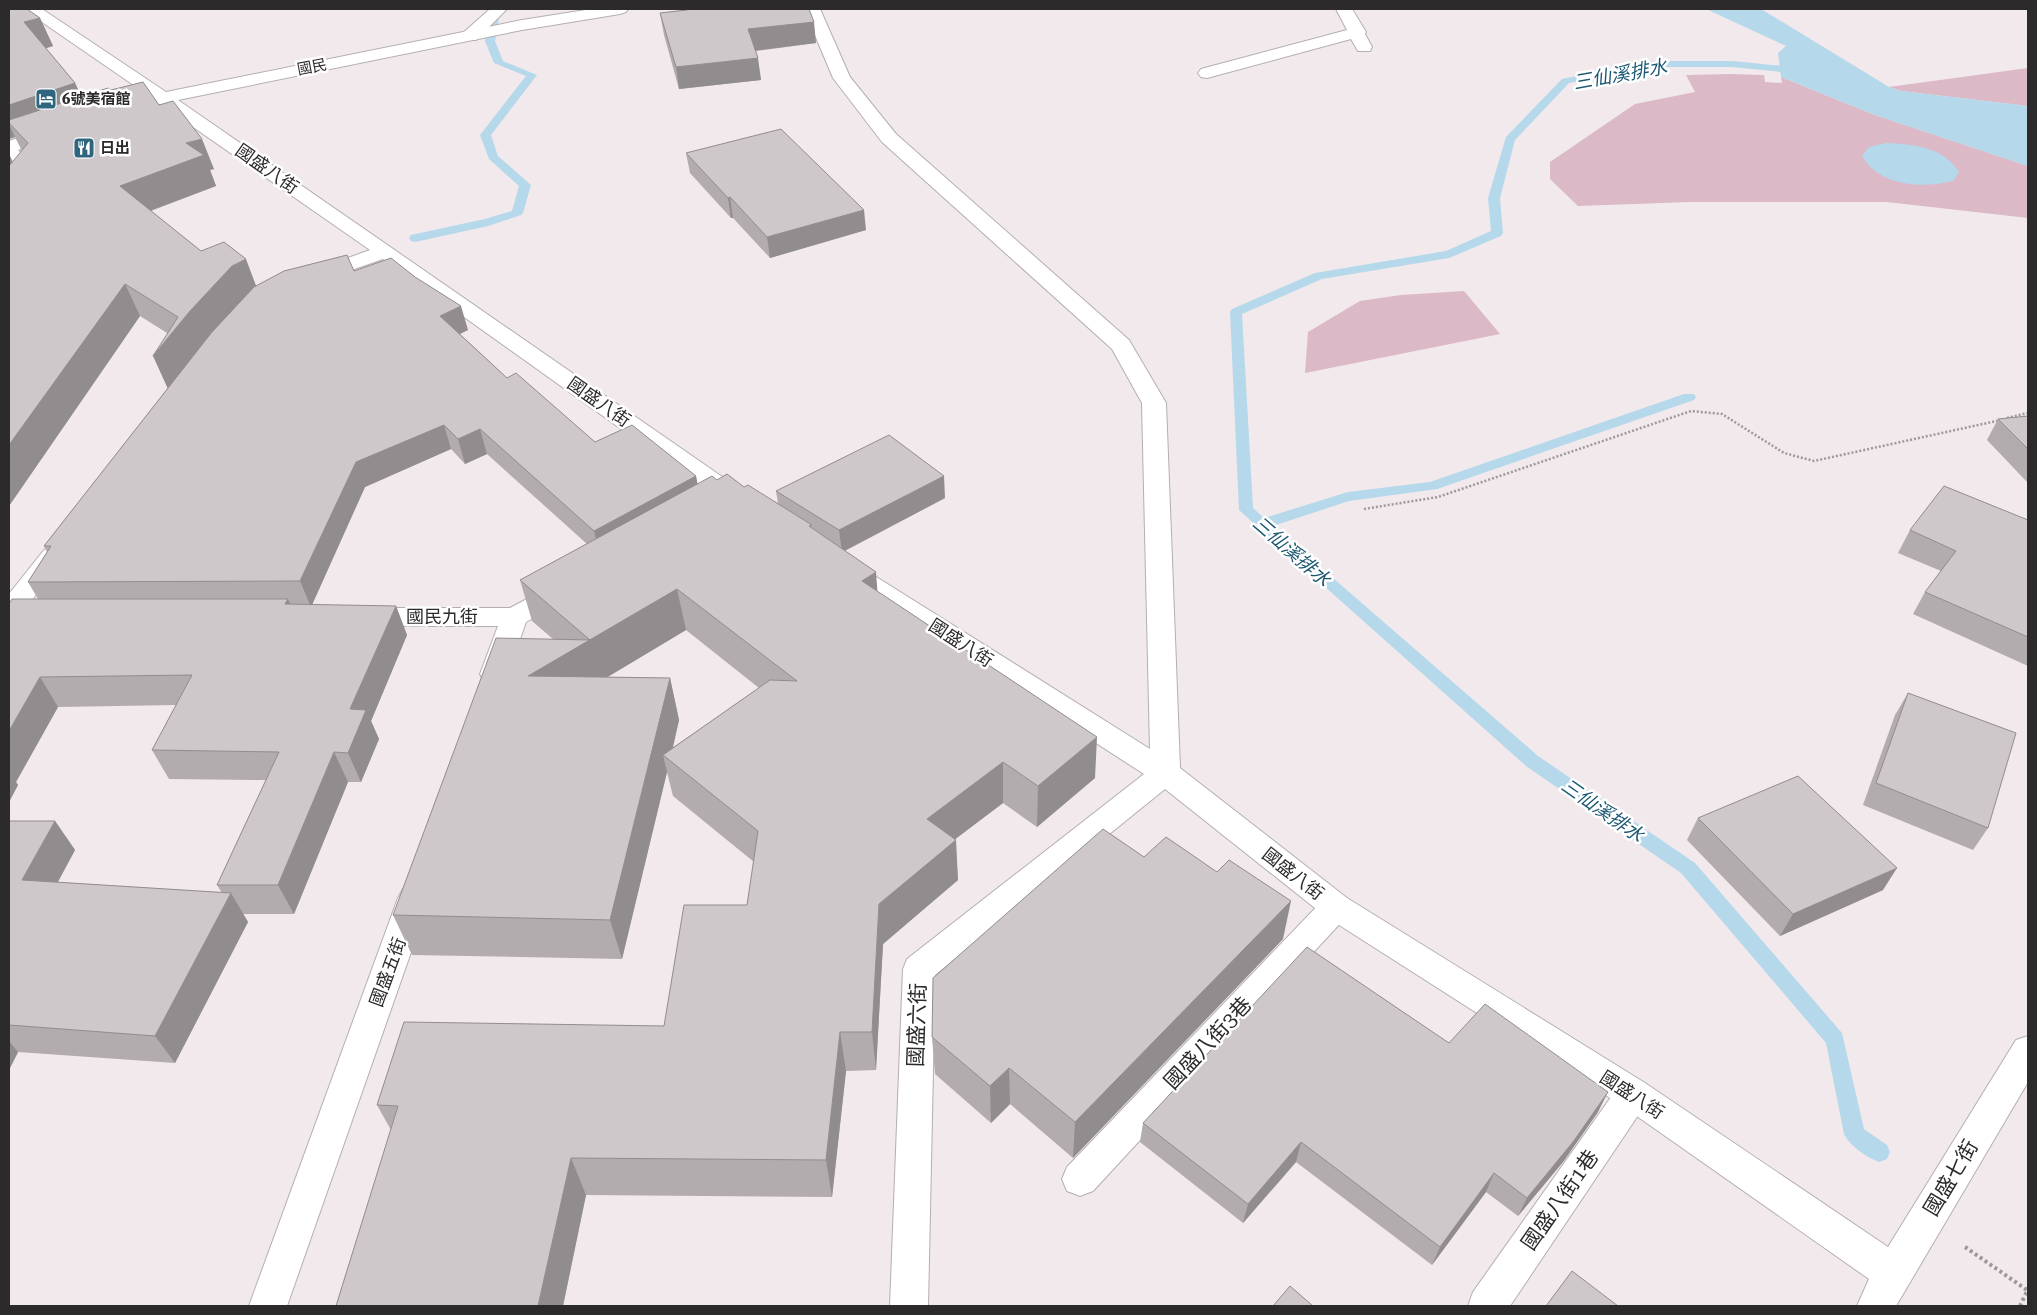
<svg xmlns="http://www.w3.org/2000/svg" width="2037" height="1315" font-family="'Roboto Serif','Noto Sans TC',serif">
<style>
.green{fill:#dbb9c7}
.water{fill:#b5d8eb}
.lines{fill:none;stroke-linecap:round;stroke-linejoin:round}
.stream{fill:#b5d8eb;fill-rule:evenodd}
.service-casing{stroke:#b5aeb1;stroke-width:2}
.minor-casing{stroke:#b5aeb1;stroke-width:2}
.path-far1{stroke:#9e989b;stroke-width:2.5;stroke-dasharray:2 2;stroke-linecap:butt}
.path{stroke:#9e989b;stroke-width:4;stroke-dasharray:3 3;stroke-linecap:butt}
.service{fill:#fff;fill-rule:evenodd}
.minor{fill:#fff;fill-rule:evenodd}
.wall{fill:#b2acaf;fill-rule:evenodd}
.shaded-wall{fill:#918c8e}
.building{fill:#cfc8cb;stroke:#918c8e}
.labels{text-anchor:middle;stroke-width:5;stroke-linejoin:round;paint-order:stroke}
.far-street-label{font-size:15px;fill:#2d2a2c;stroke:#fff}
.far-poi-label{font-size:15px;font-weight:bold;fill:#2d2a2c;stroke:#fff;text-anchor:start}
.street-label{font-size:18px;fill:#2d2a2c;stroke:#fff}
.water-label{font-size:19px;font-style:italic;fill:#1c5873;stroke:#fff}
.near-street-label{font-size:21px;fill:#2d2a2c;stroke:#fff}
</style>
<rect width="100%" height="100%" fill="#f1e9ec"/>
<!-- green -->
<g class="green">
<path d="M 2028,68 L 2028,106 L 1901,91 L 1889,87 Z"/>
<path d="M 1730,74 L 1764,75 L 1765,82 L 1782,83 L 1781,77 L 1875,115 L 2028,166 L 2028,218 L 1887,202 L 1689,202 L 1578,206 L 1550,179 L 1550,162 L 1635,104 L 1695,92 L 1686,75 Z"/>
<path d="M 1464,291 L 1500,334 L 1305,373 L 1308,332 L 1360,301 L 1401,295 Z"/>
</g>
<!-- water -->
<g class="water">
<path d="M 1706,9 L 1761,9 L 1889,87 L 1901,91 L 2028,106 L 2028,166 L 1875,115 L 1781,77 L 1778,53 L 1786,46 Z"/>
<path d="M 1886,143 C 1914,144 1943,147 1959,172 L 1953,181 C 1922,189 1879,186 1862,156 L 1869,147 Z"/>
</g>
<g class="lines">
<!-- stream -->
<g class="stream">
<path d="M 492,9 L 504,9 L 500,12 L 495,41 L 503,61 L 537,75 L 491,135 L 498,156 L 531,185 L 523,213 L 521,215 L 488,226 L 415,242 L 411,241 L 409,238 L 411,235 L 485,219 L 512,211 L 519,186 L 489,159 L 480,135 L 526,76 L 494,63 L 485,41 Z"/>
<path d="M 1652,61 L 1732,61 L 1801,68 L 1806,71 L 1801,74 L 1732,67 L 1652,67 L 1569,83 L 1515,140 L 1500,198 L 1503,233 L 1501,236 L 1449,258 L 1322,279 L 1242,314 L 1253,508 L 1264,518 L 1348,492 L 1430,482 L 1684,394 L 1694,394 L 1696,397 L 1694,400 L 1437,489 L 1349,501 L 1273,526 L 1538,756 L 1695,863 L 1842,1033 L 1864,1129 L 1887,1145 L 1890,1152 L 1887,1159 L 1879,1162 C 1866,1157 1850,1146 1844,1134 L 1826,1043 L 1681,873 L 1526,766 L 1239,510 L 1230,312 L 1232,309 L 1315,273 L 1446,251 L 1491,231 L 1488,198 L 1506,137 L 1562,79 Z"/>
</g>
<!-- service casing -->
<g class="service-casing">
<g id="service">
<path d="M 490,9 L 507,9 L 476,40 L 464,40 L 462,36 L 464,32 Z"/>
<path d="M 1336,9 L 1352,9 L 1366,32 L 1365,34 L 1372,47 L 1370,51 L 1358,51 L 1351,39 L 1207,78 L 1201,77 L 1198,73 L 1201,69 L 1347,30 Z"/>
<path d="M 9,146 L 16,148 L 41,174 L 16,204 L 9,206 L 9,188 L 21,174 L 9,162 Z"/>
<path d="M 1336,894 L 1347,898 L 1352,907 L 1347,916 L 1093,1191 L 1080,1196 L 1067,1191 L 1062,1179 L 1067,1167 L 1325,898 Z"/>
<path d="M 1633,1078 L 1645,1083 L 1651,1094 L 1645,1105 L 1510,1306 L 1468,1306 L 1473,1292 L 1621,1083 Z"/>
</g>
</g>
<!-- minor casing -->
<g class="minor-casing">
<g id="minor">
<path d="M 23,9 L 42,9 L 166,92 L 522,20 L 592,9 L 628,9 L 626,12 L 620,14 L 522,30 L 178,100 L 747,494 L 750,500 L 747,506 L 738,508 L 729,506 L 383,259 L 323,280 L 316,282 L 309,280 L 306,276 L 309,272 L 370,250 L 160,104 L 151,105 L 145,104 L 142,100 L 148,95 Z"/>
<path d="M 804,9 L 820,9 L 850,77 L 896,134 L 1129,340 L 1166,403 L 1180,768 L 1347,898 L 1645,1083 L 1888,1247 L 2016,1040 L 2028,1036 L 2028,1082 L 1896,1306 L 1857,1306 L 1869,1279 L 1621,1105 L 1325,916 L 1165,789 L 935,975 L 928,1306 L 890,1306 L 903,969 L 907,959 L 1144,774 L 836,575 L 832,569 L 836,563 L 845,560 L 854,563 L 1150,749 L 1142,403 L 1112,349 L 882,142 L 833,78 Z"/>
<path d="M 53,126 L 59,128 L 62,132 L 59,136 L 9,153 L 9,141 Z"/>
<path d="M 53,547 L 62,550 L 66,556 L 18,618 L 9,621 L 9,594 L 44,550 Z"/>
<path d="M 562,582 L 571,585 L 575,591 L 571,597 L 526,622 L 508,674 L 504,681 L 494,684 L 484,681 L 480,674 L 498,626 L 363,626 L 354,624 L 350,617 L 354,610 L 363,608 L 510,608 L 553,585 Z"/>
<path d="M 414,885 L 425,889 L 430,898 L 287,1306 L 249,1306 L 398,898 L 403,889 Z"/>
</g>
</g>
<!-- path-far1 -->
<g class="path-far1">
<path d="M 2007,418 L 2028,413"/>
<path d="M 1364,509 L 1438,497 L 1691,411 L 1722,414 L 1784,453 L 1814,461 L 2001,420"/>
</g>
<!-- path -->
<g class="path">
<path d="M 1965,1247 L 2027,1290"/>
<path d="M 2020,1306 L 2028,1289"/>
</g>
<!-- service -->
<use href="#service" class="service"/>
<!-- minor -->
<use href="#minor" class="minor"/>
</g>
<!-- wall -->
<g class="wall">
<path d="M 9,9 L 40,18 L 53,46 L 46,48 L 75,83 L 82,97 L 111,90 L 159,105 L 214,169 L 210,170 L 216,186 L 151,211 L 201,251 L 256,286 L 354,271 L 468,330 L 460,334 L 507,378 L 595,442 L 696,476 L 697,484 L 717,480 L 744,487 L 778,503 L 776,491 L 945,498 L 845,551 L 878,592 L 1095,778 L 1037,827 L 1003,803 L 955,839 L 958,880 L 883,944 L 876,1070 L 846,1071 L 832,1197 L 586,1195 L 563,1306 L 336,1306 L 391,1130 L 377,1105 L 664,1026 L 747,905 L 754,862 L 673,796 L 667,772 L 622,959 L 412,955 L 393,915 L 553,639 L 532,621 L 520,580 L 587,544 L 487,454 L 465,464 L 451,449 L 365,487 L 312,605 L 396,606 L 407,635 L 371,721 L 379,739 L 361,782 L 348,782 L 294,914 L 243,914 L 248,922 L 175,1063 L 18,1052 L 9,1070 L 9,821 L 55,821 L 75,850 L 58,882 L 222,893 L 217,885 L 266,780 L 169,779 L 152,750 L 176,705 L 58,707 L 16,782 L 18,785 L 9,802 L 9,604 L 38,599 L 28,582 L 47,552 L 44,546 L 168,388 L 167,333 L 140,316 L 9,506 L 9,154 L 13,162 L 22,151 L 15,137 L 9,139 ZM 686,630 L 759,688 L 672,748 L 679,720 L 670,678 L 607,677 Z"/>
<path d="M 685,9 L 809,9 L 816,43 L 756,51 L 761,80 L 679,89 L 664,35 L 660,13 L 685,10 Z"/>
<path d="M 686,153 L 866,230 L 770,258 L 733,218 L 731,218 L 690,173 Z"/>
<path d="M 2028,416 L 2028,483 L 1987,440 L 1998,419 Z"/>
<path d="M 2028,520 L 2028,666 L 1913,614 L 1925,592 L 1941,571 L 1898,553 L 1910,530 Z"/>
<path d="M 1908,693 L 1988,828 L 1973,850 L 1863,805 L 1895,715 Z"/>
<path d="M 1698,818 L 1883,890 L 1780,936 L 1687,840 Z"/>
<path d="M 1144,857 L 1283,939 L 1073,1158 L 1010,1104 L 991,1123 L 935,1074 L 932,1037 Z"/>
<path d="M 1449,1043 L 1598,1112 L 1563,1162 L 1518,1216 L 1486,1192 L 1432,1265 L 1296,1162 L 1243,1223 L 1140,1142 L 1143,1123 Z"/>
</g>
<!-- shaded-wall -->
<g class="shaded-wall">
<path d="M 40,18 L 53,46 L 37,51 L 24,22 Z"/>
<path d="M 814,22 L 816,43 L 751,51 L 748,29 Z"/>
<path d="M 758,58 L 761,80 L 679,89 L 676,67 Z"/>
<path d="M 75,83 L 88,113 L 9,123 L 9,105 Z"/>
<path d="M 9,124 L 15,137 L 9,139 Z"/>
<path d="M 202,139 L 214,169 L 210,170 L 216,186 L 133,217 L 120,186 L 186,143 Z"/>
<path d="M 9,154 L 18,174 L 9,186 Z"/>
<path d="M 730,197 L 733,218 L 731,218 L 728,198 Z"/>
<path d="M 864,210 L 866,230 L 770,258 L 767,237 Z"/>
<path d="M 246,259 L 258,291 L 168,389 L 153,356 L 190,311 L 232,266 Z"/>
<path d="M 125,284 L 140,316 L 9,506 L 9,445 Z"/>
<path d="M 461,306 L 468,330 L 447,340 L 440,316 Z"/>
<path d="M 444,425 L 451,449 L 365,487 L 311,607 L 300,581 L 356,462 Z"/>
<path d="M 480,429 L 487,454 L 465,464 L 458,439 Z"/>
<path d="M 696,476 L 701,501 L 600,556 L 594,531 Z"/>
<path d="M 944,476 L 945,498 L 842,552 L 839,530 Z"/>
<path d="M 876,572 L 879,613 L 862,581 Z"/>
<path d="M 677,589 L 686,630 L 541,717 L 528,676 Z"/>
<path d="M 288,599 L 301,628 L 285,604 Z"/>
<path d="M 396,606 L 407,635 L 371,721 L 379,739 L 361,782 L 348,753 L 350,709 Z"/>
<path d="M 40,677 L 58,707 L 16,782 L 18,785 L 9,802 L 9,731 Z"/>
<path d="M 670,678 L 679,720 L 670,761 L 663,755 L 667,772 L 622,959 L 610,920 Z"/>
<path d="M 1097,737 L 1095,778 L 1037,827 L 1038,786 Z"/>
<path d="M 334,752 L 348,782 L 294,914 L 278,885 Z"/>
<path d="M 1003,762 L 1003,803 L 929,859 L 927,819 Z"/>
<path d="M 55,821 L 75,850 L 43,909 L 22,880 Z"/>
<path d="M 956,840 L 958,880 L 883,944 L 876,1070 L 872,1032 L 879,904 Z"/>
<path d="M 1897,868 L 1883,890 L 1780,936 L 1793,914 Z"/>
<path d="M 231,893 L 248,922 L 175,1063 L 155,1036 Z"/>
<path d="M 1291,901 L 1283,939 L 1073,1158 L 1075,1122 Z"/>
<path d="M 840,1032 L 846,1071 L 832,1197 L 826,1160 Z"/>
<path d="M 9,1041 L 18,1052 L 9,1070 Z"/>
<path d="M 1009,1068 L 1010,1104 L 991,1123 L 990,1086 Z"/>
<path d="M 1608,1092 L 1598,1112 L 1563,1162 L 1518,1216 L 1527,1198 Z"/>
<path d="M 1301,1142 L 1296,1162 L 1243,1223 L 1248,1204 Z"/>
<path d="M 571,1158 L 586,1195 L 563,1306 L 538,1306 Z"/>
<path d="M 1494,1173 L 1486,1192 L 1432,1265 L 1440,1247 Z"/>
</g>
<!-- building -->
<g class="building">
<path d="M 9,9 L 27,9 L 40,18 L 24,22 L 75,83 L 9,105 Z"/>
<path d="M 687,9 L 809,9 L 814,22 L 748,29 L 758,58 L 676,67 L 660,13 L 687,10 Z"/>
<path d="M 143,82 L 159,105 L 173,101 L 202,139 L 186,143 L 204,155 L 120,186 L 201,251 L 224,242 L 246,259 L 232,266 L 190,311 L 153,356 L 178,317 L 125,284 L 9,445 L 9,166 L 28,143 L 9,123 L 9,120 L 108,88 L 111,90 Z"/>
<path d="M 781,129 L 864,210 L 767,237 L 730,197 L 728,198 L 686,153 Z"/>
<path d="M 347,255 L 354,271 L 391,258 L 415,277 L 461,306 L 440,316 L 507,378 L 516,373 L 595,442 L 632,425 L 696,476 L 594,531 L 480,429 L 458,439 L 444,425 L 356,462 L 300,581 L 28,582 L 51,546 L 44,546 L 212,332 L 254,287 L 284,271 Z"/>
<path d="M 2028,416 L 2028,449 L 1998,419 Z"/>
<path d="M 889,435 L 944,476 L 839,530 L 776,491 Z"/>
<path d="M 727,474 L 744,487 L 748,485 L 812,525 L 809,526 L 876,572 L 862,581 L 1097,737 L 1038,786 L 1003,762 L 927,819 L 956,840 L 879,904 L 872,1032 L 840,1032 L 826,1160 L 571,1158 L 538,1306 L 336,1306 L 398,1106 L 377,1105 L 404,1022 L 664,1026 L 684,905 L 747,905 L 758,831 L 663,755 L 770,680 L 797,681 L 677,589 L 528,676 L 670,678 L 610,920 L 393,915 L 496,638 L 590,640 L 520,580 L 712,476 L 717,480 Z"/>
<path d="M 1944,486 L 2028,520 L 2028,637 L 1925,592 L 1956,551 L 1910,530 Z"/>
<path d="M 12,599 L 288,599 L 285,604 L 396,606 L 350,709 L 366,710 L 348,753 L 334,752 L 278,885 L 217,885 L 279,752 L 152,750 L 192,675 L 40,677 L 9,731 L 9,604 Z"/>
<path d="M 1908,693 L 2016,733 L 1988,828 L 1876,783 Z"/>
<path d="M 1798,776 L 1897,868 L 1793,914 L 1698,818 Z"/>
<path d="M 9,821 L 55,821 L 22,880 L 231,893 L 155,1036 L 9,1025 Z"/>
<path d="M 1103,829 L 1144,857 L 1166,837 L 1217,872 L 1229,860 L 1291,901 L 1075,1122 L 1009,1068 L 990,1086 L 932,1037 L 933,978 Z"/>
<path d="M 1307,947 L 1449,1043 L 1485,1004 L 1608,1092 L 1573,1142 L 1527,1198 L 1494,1173 L 1440,1247 L 1301,1142 L 1248,1204 L 1143,1123 Z"/>
<path d="M 1572,1271 L 1618,1306 L 1546,1306 Z"/>
<path d="M 1290,1286 L 1313,1306 L 1273,1306 Z"/>
</g>
<!-- icons -->
<defs>
<g id="hotel-square" transform="scale(1.125)"><rect x="-9" y="-9" width="18" height="18" rx="4" fill="#2e6680" stroke="#fff"/><path d="M-6-4.5h1.5V1H6V5H4.5V3h-9V5H-6ZM-4 0a1.8 1.8 0 1 1 3.6 0ZM.5 0V-2.5h3Q6-2.5 6 0Z" fill="#fff"/></g>
<g id="restaurant-square" transform="scale(1.125)"><rect x="-9" y="-9" width="18" height="18" rx="4" fill="#2e6680" stroke="#fff"/><path d="M-5-6h1v4h1v-4h1v4h1v-4h1v5L-1.5 .5V6h-2V.5L-5-1ZM5-6V6H3V1.5H1.5Q1.5-4 5-6Z" fill="#fff"/></g>
</defs>
<g fill-rule="evenodd">
<use href="#hotel-square" x="46" y="99"/>
<use href="#restaurant-square" x="84" y="148"/>
</g>
<g class="labels">
<!-- far-street labels -->
<g class="far-street-label">
<text transform="translate(312 67) rotate(-11)" y="5">國民</text>
</g>
<!-- far-poi labels -->
<g class="far-poi-label">
<text x="62" y="104">6號美宿館</text>
<text x="100" y="153">日出</text>
</g>
<!-- street labels -->
<g class="street-label">
<text transform="translate(267 169) rotate(35)" y="6">國盛八街</text>
<text transform="translate(599 402) rotate(35)" y="6">國盛八街</text>
<text x="442" y="623">國民九街</text>
<text transform="translate(961 643) rotate(33)" y="6">國盛八街</text>
<text transform="translate(1293 874) rotate(38)" y="6">國盛八街</text>
<text transform="translate(388 972) rotate(-70)" y="6">國盛五街</text>
<text transform="translate(1632 1095) rotate(33)" y="6">國盛八街</text>
</g>
<!-- water labels -->
<g class="water-label">
<text transform="translate(1620 74) rotate(-10)" y="7">三仙溪排水</text>
<text transform="translate(1292 551) rotate(41)" y="7">三仙溪排水</text>
<text transform="translate(1603 810) rotate(35)" y="7">三仙溪排水</text>
</g>
<!-- near-street labels -->
<g class="near-street-label">
<text transform="translate(917 1025) rotate(-88)" y="7">國盛六街</text>
<text transform="translate(1208 1043) rotate(-47)" y="7">國盛八街3巷</text>
<text transform="translate(1951 1178) rotate(-59)" y="7">國盛七街</text>
<text transform="translate(1560 1200) rotate(-55)" y="7">國盛八街1巷</text>
</g>
</g>
<!-- border -->
<rect width="2037" height="1315" fill="none" stroke="#2d2a2c" stroke-width="20"/>
</svg>
